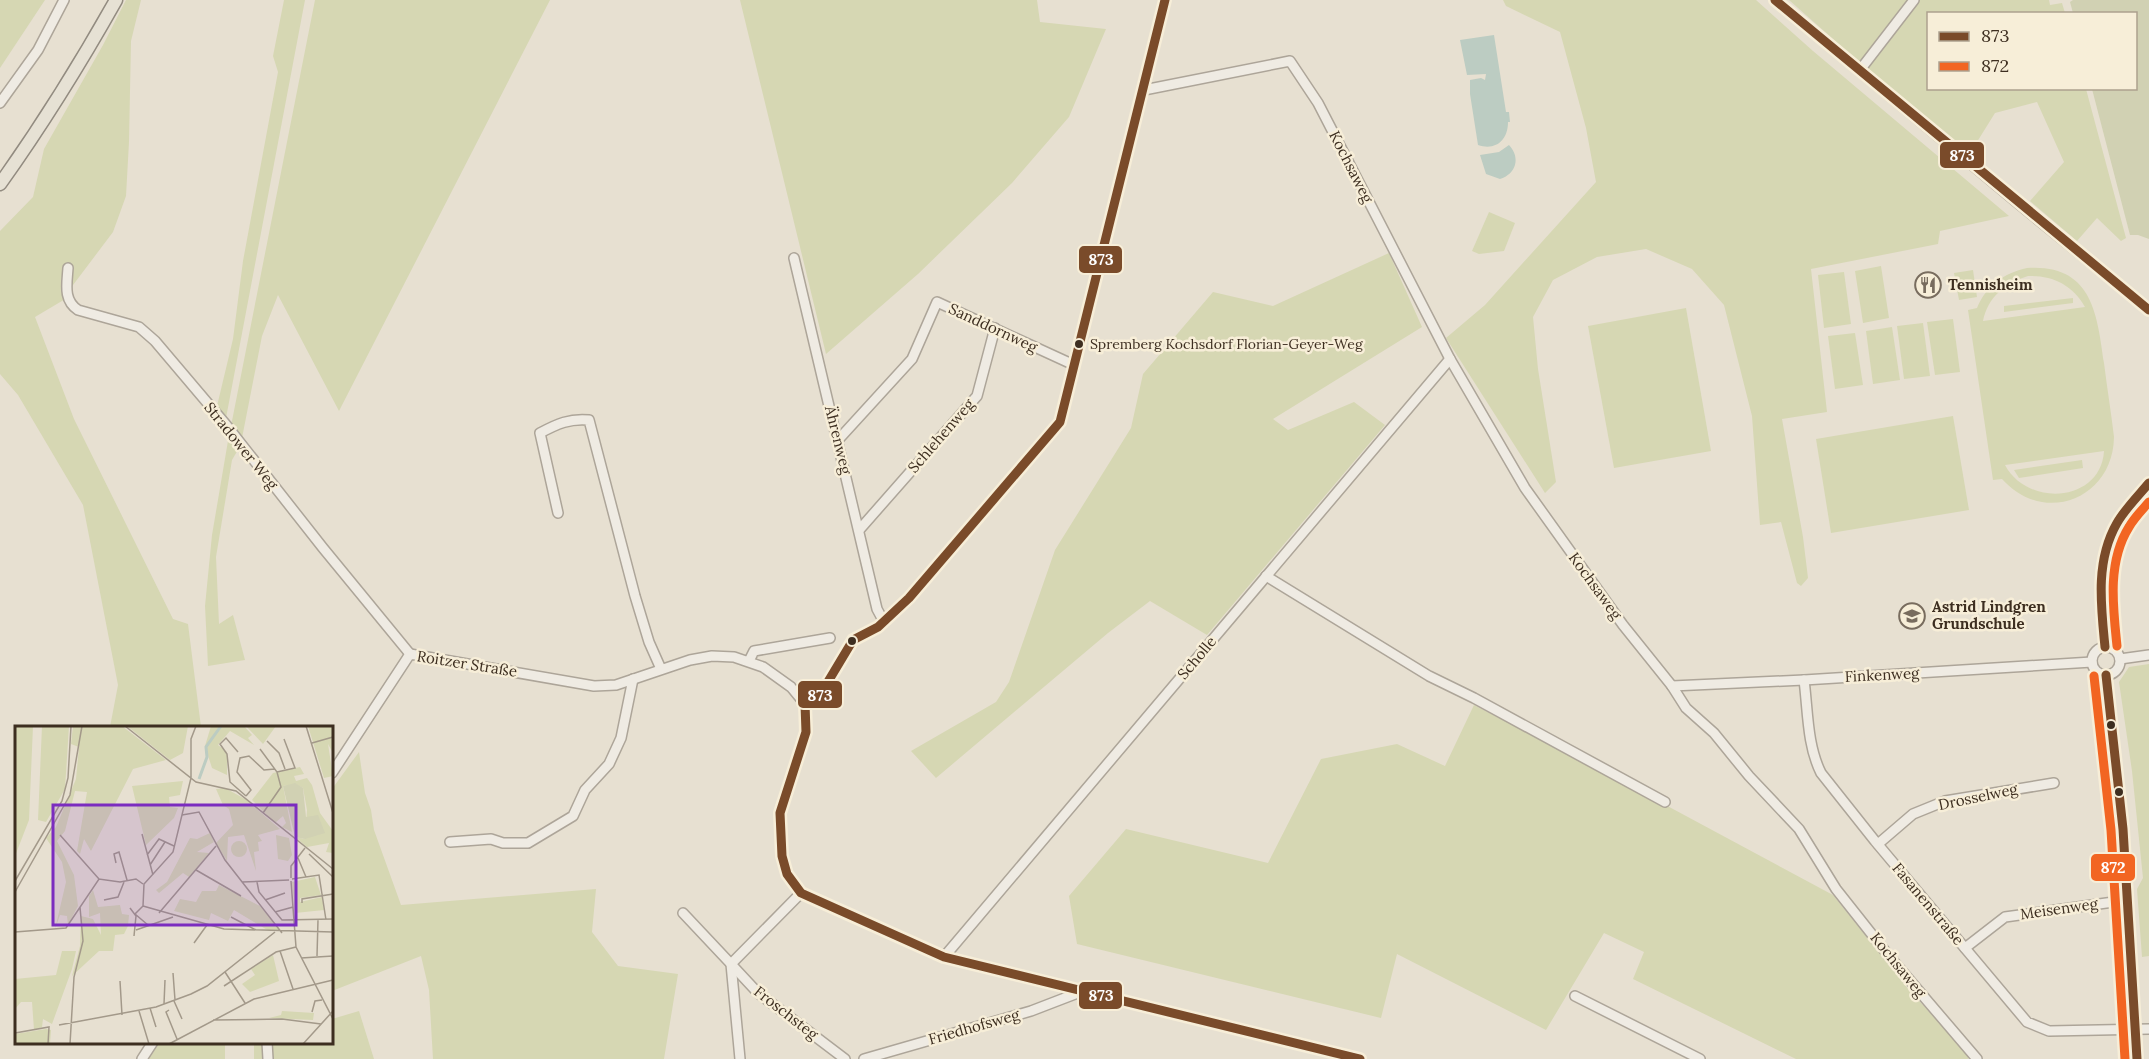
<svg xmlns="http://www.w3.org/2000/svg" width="2149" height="1059" font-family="Lora,serif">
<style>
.green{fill:#d6d7b3;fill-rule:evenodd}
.cemetery{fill:#d1d1b3}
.water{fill:#bcccc2}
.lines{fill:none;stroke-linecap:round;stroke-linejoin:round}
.minor-casing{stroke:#ada599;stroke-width:12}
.major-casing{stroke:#928b80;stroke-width:15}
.minor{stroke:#efebe3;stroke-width:9}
.major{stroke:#e6e1d4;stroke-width:12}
.bus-1-casing{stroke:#f7eed8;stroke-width:14}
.bus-2-casing{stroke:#f7eed8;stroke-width:14}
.bus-1{stroke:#7a4b2a;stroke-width:9}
.bus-2{stroke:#f26522;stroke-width:9}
.bus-dot{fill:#3d2e20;stroke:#f7eed8;stroke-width:2}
.labels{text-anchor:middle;stroke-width:5;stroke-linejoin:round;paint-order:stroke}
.bus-label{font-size:14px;fill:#3d2e20;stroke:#f7eed8;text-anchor:start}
.street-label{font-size:15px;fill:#3d2e20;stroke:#f7eed8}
.poi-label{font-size:15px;font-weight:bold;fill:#3d2e20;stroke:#f7eed8;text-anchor:start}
.inset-river{fill:none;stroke:#bcccc2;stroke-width:3}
.inset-road{fill:none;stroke:#a3998a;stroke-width:1.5}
.view{fill:#7b2cbf;fill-opacity:0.15;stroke:#7b2cbf;stroke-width:3}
.inset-edge{fill:none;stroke:#3d2e20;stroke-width:3}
.line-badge{stroke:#f7eed8;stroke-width:2}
.badge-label{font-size:16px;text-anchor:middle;font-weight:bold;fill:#fff}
</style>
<rect width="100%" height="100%" fill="#e7e0d1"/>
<!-- green -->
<g class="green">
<path d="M 0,0 L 45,0 L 0,68 Z"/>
<path d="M 126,0 L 141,0 L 131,41 L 129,142 L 126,196 L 113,232 L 70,289 L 72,295 L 35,317 L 74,419 L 173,619 L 188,624 L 201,727 L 110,727 L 118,685 L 83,505 L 18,395 L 0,374 L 0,231 L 33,197 L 44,149 L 103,45 Z"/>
<path d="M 284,0 L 305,0 L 226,418 L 217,406 L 233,339 L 243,261 L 278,72 L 273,56 Z"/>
<path d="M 315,0 L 550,0 L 339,411 L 278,295 L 262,336 L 242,438 L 231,426 Z"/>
<path d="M 740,0 L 1037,0 L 1040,22 L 1106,29 L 1069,117 L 1012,183 L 918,274 L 826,354 Z"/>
<path d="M 1503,0 L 1756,0 L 1813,51 L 2009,216 L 1940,231 L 1938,244 L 1811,269 L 1827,412 L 1782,419 L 1803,537 L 1808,578 L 1801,586 L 1797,583 L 1781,522 L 1760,525 L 1752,416 L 1724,305 L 1692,269 L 1646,249 L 1597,257 L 1553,280 L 1533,317 L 1538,369 L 1556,482 L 1545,493 L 1446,338 L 1485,305 L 1596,182 L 1586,128 L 1560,32 L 1506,6 Z"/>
<path d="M 1789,0 L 2049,0 L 2050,5 L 2062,3 L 2065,13 L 1928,14 L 1928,88 L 2086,89 L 2126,238 L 2121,241 L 2097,218 L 2077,241 L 2030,201 L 2064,162 L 2037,102 L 1995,113 L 1967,158 Z"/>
<path d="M 1489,212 L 1515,223 L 1504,251 L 1479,254 L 1472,251 Z"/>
<path d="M 1389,253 L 1422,327 L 1273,419 L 1288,430 L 1354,402 L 1385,425 L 1207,635 L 1150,601 L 1108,633 L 936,778 L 911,751 L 996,702 L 1009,682 L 1055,550 L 1131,428 L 1143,374 L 1213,292 L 1273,306 Z"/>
<path d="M 1881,266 L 1889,318 L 1863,323 L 1855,271 Z"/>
<path d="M 2027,268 C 2092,264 2097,313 2104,363 C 2107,387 2111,412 2114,437 C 2113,499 2044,526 2002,479 L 1993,480 L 1968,310 L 1977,308 C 1986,286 2004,273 2027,268 ZM 2028,276 C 2052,275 2073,285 2085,307 L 1983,321 C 1988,297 2005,283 2028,276 ZM 2104,451 C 2101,502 2028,508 2005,465 Z"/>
<path d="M 1973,270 L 1977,297 L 1959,300 L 1954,273 Z"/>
<path d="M 1844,272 L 1851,324 L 1824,328 L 1818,275 Z"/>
<path d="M 2073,298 L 2073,303 L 2004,312 L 2004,306 Z"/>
<path d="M 1686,308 L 1711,451 L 1614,468 L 1588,326 Z"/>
<path d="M 1953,319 L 1960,372 L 1935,375 L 1927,322 Z"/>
<path d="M 1923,323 L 1930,376 L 1904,379 L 1897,326 Z"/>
<path d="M 1892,327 L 1900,380 L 1873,384 L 1866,331 Z"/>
<path d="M 1855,333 L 1863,385 L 1835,389 L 1828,336 Z"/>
<path d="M 1953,416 L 1969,510 L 1831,533 L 1816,439 Z"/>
<path d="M 229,435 L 239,448 L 232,460 L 216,557 L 219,624 L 233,615 L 245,660 L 208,666 L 205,606 L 212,535 Z"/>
<path d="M 2082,460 L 2083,468 L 2019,478 L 2014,470 Z"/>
<path d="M 2149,664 L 2149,956 L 2142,957 L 2137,889 L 2143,878 L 2132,771 L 2119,682 L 2129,667 Z"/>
<path d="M 1474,705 L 1660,802 L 1833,895 L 1909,990 L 1969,1055 L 1968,1059 L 1796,1059 L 1633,979 L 1644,952 L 1604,933 L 1546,1030 L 1397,954 L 1381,1018 L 1077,944 L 1069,896 L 1126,829 L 1268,863 L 1321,759 L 1397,744 L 1445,766 Z"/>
<path d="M 359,752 L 365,793 L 371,810 L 374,830 L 401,905 L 596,889 L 592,932 L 618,966 L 678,974 L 664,1059 L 433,1059 L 429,990 L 421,956 L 332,991 L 332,789 Z"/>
<path d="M 359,1011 L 374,1059 L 254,1059 L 254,1043 L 332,1042 L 332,1019 Z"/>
<path d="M 159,1043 L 225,1043 L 225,1059 L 149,1059 Z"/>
</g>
<!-- cemetery -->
<path class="cemetery" d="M 2073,0 L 2149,0 L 2149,239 L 2138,235 L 2130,235 L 2092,89 L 2136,88 L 2136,14 L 2073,13 L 2070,2 Z"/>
<!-- water -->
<g class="water">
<path d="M 1494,35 L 1506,112 L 1509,112 L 1510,122 L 1508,122 C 1508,140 1496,151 1478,145 L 1470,94 L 1470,80 L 1481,78 L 1485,80 L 1486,74 L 1467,75 L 1460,40 Z"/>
<path d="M 1509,145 C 1521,158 1516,174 1500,179 L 1486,174 L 1480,155 L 1499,152 Z"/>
</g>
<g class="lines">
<!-- minor casing -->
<g class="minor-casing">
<g id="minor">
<path d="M 1775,0 L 2014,200 L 2149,310"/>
<path d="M 1860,70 L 1914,0"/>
<path d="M 1144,90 L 1290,61 L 1318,103 L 1450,359 L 1525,488 L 1623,625 L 1672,686 L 1686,708 L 1714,733 L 1749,776 L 1799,829 L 1836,889 L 1889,956 L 1977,1059"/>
<path d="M 0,103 L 38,50 L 64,0"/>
<path d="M 794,258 L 877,609 L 884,622"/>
<path d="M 68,268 C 67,284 63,300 78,310 L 139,327 L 155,341 L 227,426 L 323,548 L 410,654"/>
<path d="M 838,440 L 912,359 L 937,302 L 1074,365"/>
<path d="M 558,513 L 540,433 C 557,424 570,418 589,420 L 635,596 L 649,642 L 661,669"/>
<path d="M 860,529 L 977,396 L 995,328"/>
<path d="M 1266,576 L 1429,676 L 1474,698 L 1665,802"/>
<path d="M 2105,647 C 2101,607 2095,560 2117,523 C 2126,509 2139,496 2149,483"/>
<circle cx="2106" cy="661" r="14"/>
<path d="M 2120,659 L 2149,655"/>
<path d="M 749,661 L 754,651 L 830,638"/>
<path d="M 2106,675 L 2123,829 L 2137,1059"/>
<path d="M 1804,680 C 1808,711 1807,745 1821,773 L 1875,841 L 2027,1022 L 2049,1031 L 2149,1029"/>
<path d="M 1672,686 L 1804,680 L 2092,662"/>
<path d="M 805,704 L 820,695 L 853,640 L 878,627 L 909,598 L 1060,422 L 1165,0"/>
<path d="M 805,704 L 806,732 L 780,813 L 782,856 L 787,874 L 801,893 L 944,957 L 1360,1059"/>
<path d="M 332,773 L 410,654 L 594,686 L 616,685 L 690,660 L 712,656 L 734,657 L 763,667 L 791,687 L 805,704"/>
<path d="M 450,842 L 491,839 L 503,843 L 528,843 L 573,816 L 585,790 L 609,764 L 621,738 L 633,679"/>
<path d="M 1878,844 L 1913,814 L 1945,801 L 2054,783"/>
<path d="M 801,893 L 731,964 L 758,993 L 845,1059"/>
<path d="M 683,913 L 731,964 L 740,1059"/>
<path d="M 1965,948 L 2005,917 L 2128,900"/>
<path d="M 944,957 L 1450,359"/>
<path d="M 1575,996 L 1700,1059"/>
<path d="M 267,1042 L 268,1059"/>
<path d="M 142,1059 L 153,1042"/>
<path d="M 864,1059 L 1031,1011 L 1083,991"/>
</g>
</g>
<!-- major casing -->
<g class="major-casing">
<path id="major" d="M 0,184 C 42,125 80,64 116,0"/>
</g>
<!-- minor -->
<use href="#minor" class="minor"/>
<!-- major -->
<use href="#major" class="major"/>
<!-- bus-1 casing -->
<g class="bus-1-casing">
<g id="bus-1">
<path d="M 1165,0 L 1060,422 L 909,598 L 878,627 L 853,640 L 820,695 L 805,704 L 806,732 L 780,813 L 782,856 L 787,874 L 801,893 L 944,957 L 1360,1059"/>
<path d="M 1775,0 L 2149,310"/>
<path d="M 2105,647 C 2101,606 2095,561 2117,523 C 2125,509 2138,496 2149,483"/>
<path d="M 2106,675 L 2123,829 L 2137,1059"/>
</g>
</g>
<!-- bus-2 casing -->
<g class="bus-2-casing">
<g id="bus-2">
<path d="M 2117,646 C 2113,607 2107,562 2129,527 C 2134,518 2142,510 2149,502"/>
<path d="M 2094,676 L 2111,830 L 2125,1059"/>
</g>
</g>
<!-- bus-1 -->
<use href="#bus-1" class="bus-1"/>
<!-- bus-2 -->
<use href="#bus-2" class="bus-2"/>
</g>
<!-- icons -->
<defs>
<g id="restaurant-ring" transform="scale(1.35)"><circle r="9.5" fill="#f7eed8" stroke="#786c5e" stroke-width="1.5"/><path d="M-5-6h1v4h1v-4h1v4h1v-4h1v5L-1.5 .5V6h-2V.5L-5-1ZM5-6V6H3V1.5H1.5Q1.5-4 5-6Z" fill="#786c5e"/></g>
<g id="school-ring" transform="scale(1.35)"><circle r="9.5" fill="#f7eed8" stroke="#786c5e" stroke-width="1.5"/><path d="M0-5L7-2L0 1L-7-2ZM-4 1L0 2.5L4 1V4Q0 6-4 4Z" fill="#786c5e"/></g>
</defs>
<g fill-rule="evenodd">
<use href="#restaurant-ring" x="1928" y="285"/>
<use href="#school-ring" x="1912" y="616"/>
</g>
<!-- markers -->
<g class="bus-dot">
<circle cx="1079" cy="344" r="5"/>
<circle cx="852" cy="641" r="5"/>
<circle cx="2111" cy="725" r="5"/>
<circle cx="2119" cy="792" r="5"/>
</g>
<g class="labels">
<!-- bus labels -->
<g class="bus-label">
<text x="1090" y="349">Spremberg Kochsdorf Florian-Geyer-Weg</text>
</g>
<!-- street labels -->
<g class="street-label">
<text transform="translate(1351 167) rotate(63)" y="5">Kochsaweg</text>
<text transform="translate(993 328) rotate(25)" y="5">Sanddornweg</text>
<text transform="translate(941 436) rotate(-49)" y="5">Schlehenweg</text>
<text transform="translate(838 440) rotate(76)" y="5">Ährenweg</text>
<text transform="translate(241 446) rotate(51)" y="5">Stradower Weg</text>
<text transform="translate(1595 586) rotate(54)" y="5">Kochsaweg</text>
<text transform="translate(1197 658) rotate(-50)" y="5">Scholle</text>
<text transform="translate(467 664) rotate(9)" y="5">Roitzer Straße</text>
<text transform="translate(1882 675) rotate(-3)" y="5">Finkenweg</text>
<text transform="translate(1978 797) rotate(-12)" y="5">Drosselweg</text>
<text transform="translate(1928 904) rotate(50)" y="5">Fasanenstraße</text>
<text transform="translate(2059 909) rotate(-8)" y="5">Meisenweg</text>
<text transform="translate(1898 965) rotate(51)" y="5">Kochsaweg</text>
<text transform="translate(786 1013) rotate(38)" y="5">Froschsteg</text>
<text transform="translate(974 1027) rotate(-16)" y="5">Friedhofsweg</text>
</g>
<!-- poi labels -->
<g class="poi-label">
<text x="1948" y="290">Tennisheim</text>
<text x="1932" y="612">Astrid Lindgren<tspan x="1932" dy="17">Grundschule</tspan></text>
</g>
</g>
<!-- overview -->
<g transform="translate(15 726)">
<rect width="318" height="318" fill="#e7e0d1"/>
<path d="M 0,0 L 18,0 L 14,94 L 0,130 ZM 27,0 L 54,0 L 50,63 L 31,96 L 23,94 ZM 58,0 L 107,0 L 151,34 L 118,43 L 76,125 L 69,113 L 65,128 L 62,125 L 72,66 L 60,65 L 50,105 L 42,115 L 59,149 L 63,180 L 53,199 L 52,190 L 45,189 L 40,203 L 51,156 L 47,136 L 31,112 L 41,101 L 61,53 L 64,21 L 56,18 ZM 112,0 L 173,0 L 168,27 L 155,34 ZM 196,0 L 229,0 L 237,9 L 233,12 L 239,19 L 215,5 L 203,19 L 212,26 L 212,49 L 197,42 L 190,20 ZM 231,0 L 261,0 L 248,18 ZM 293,0 L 318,0 L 318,27 L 313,18 L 318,50 L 309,52 ZM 285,41 L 289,48 L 279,50 L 281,55 L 292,52 L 297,59 L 305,87 L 318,105 L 318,127 L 311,126 L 314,117 L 292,121 L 280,111 L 290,113 L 292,84 L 288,62 L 280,58 L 268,60 L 277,106 L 267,101 L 271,97 L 268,90 L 260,97 L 237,74 L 258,47 ZM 168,55 L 165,69 L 154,71 L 155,81 L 163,82 L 159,92 L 131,119 L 117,60 ZM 210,62 L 230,73 L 265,103 L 243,109 L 247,115 L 243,116 L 244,125 L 239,126 L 241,145 L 229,109 L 213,111 L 212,135 L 201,117 L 218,99 L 214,83 L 208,79 L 201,63 ZM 195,107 L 199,116 L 182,126 L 194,127 L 174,151 L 168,147 L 144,167 L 141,164 L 152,156 L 175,112 L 182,113 ZM 261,109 L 274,112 L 277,129 L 273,135 L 263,133 ZM216 123a8 8 0 1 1 16 0a8 8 0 1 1-16 0ZM 300,151 L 306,169 L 285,172 L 285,176 L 307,171 L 309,184 L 280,187 L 277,156 ZM 204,159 L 245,180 L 266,205 L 254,205 L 219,184 L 213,195 L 196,187 L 194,194 L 159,185 L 165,173 L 181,176 L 187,165 L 201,165 ZM 78,164 L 83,181 L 105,179 L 107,188 L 114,189 L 113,200 L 109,208 L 100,209 L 98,225 L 84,225 L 57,250 L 65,220 L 66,190 L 78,193 L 86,209 L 85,187 L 74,191 L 74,170 ZM 47,225 L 61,225 L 57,243 L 37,298 L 28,293 L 27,301 L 19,304 L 17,276 L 6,276 L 0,283 L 0,253 L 41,249 ZM 258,229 L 264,255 L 235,266 L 227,258 L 240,249 L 236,243 ZM 267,285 L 299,287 L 298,294 L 254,292 L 266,289 ZM 31,303 L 36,304 L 35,318 L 0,318 L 0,308 Z" fill="#d6d7b3"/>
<path d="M 280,57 L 288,62 L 291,91 L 303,89 L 310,107 L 290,113 L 280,111 L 268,60 Z" fill="#d1d1b3"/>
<path class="inset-river" d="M 184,53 L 192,31 L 191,21 L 206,0"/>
<path class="inset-road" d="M 110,0 L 181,56 L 221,65 L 318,143M 291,0 L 318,87M 252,15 L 264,27 L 270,43M 297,17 L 318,11M 245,23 L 262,46 L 266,61 L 248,87M 223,26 L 211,12 L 205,18 L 212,28 L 215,56 L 231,70M 262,46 L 280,42 L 269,13M 231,70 L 236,64 L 222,46 L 225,32 L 234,30 L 249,44 L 260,43M 167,89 L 184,86 L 210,134 L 267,207M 127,108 L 138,149M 45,109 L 84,153M 294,128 L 318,151M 132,129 L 144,113 L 159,120M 283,132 L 291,151M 101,137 L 99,128 L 104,126 L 112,154M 135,139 L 150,116M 181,144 L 226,170M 276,152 L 276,140 L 290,122M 277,153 L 304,149 L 311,194M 0,155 L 47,75 L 53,52 L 56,0M 276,155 L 281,221 L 318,293M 227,156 L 274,154M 242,156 L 244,166 L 267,194 L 318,193M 0,166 L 55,69 L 67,0M 89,174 L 103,171 L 109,156M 250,174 L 270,167M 287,177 L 287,173 L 318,168M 128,180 L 129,158 L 158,126 L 176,52 L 176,13 L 181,0M 128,180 L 209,203 L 318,206M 128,180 L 120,188 L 133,199M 115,182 L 121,190 L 119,210M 260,186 L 278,181M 144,187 L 201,120M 216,191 L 241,204M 121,204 L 158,191M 0,206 L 51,202 L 84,153 L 105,156 L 121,153 L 128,158M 179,217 L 192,199M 265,225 L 278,263M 302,230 L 303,194M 286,232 L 318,230M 210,246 L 230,277M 158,247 L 160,274M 105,255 L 107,289M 209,260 L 261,226 L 281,221M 159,275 L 167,293M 149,278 L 150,254M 135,282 L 141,301M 154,284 L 151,286 L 162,313M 124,285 L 134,318M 297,286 L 300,275 L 307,274M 198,294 L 267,293 L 306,298M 44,299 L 141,281 L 176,268 L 192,260 L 260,206M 0,307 L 34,301 L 33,318M 55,318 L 59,251 L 68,215 L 65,181M 154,318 L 239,273 L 318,254M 288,318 L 318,285"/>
<path class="view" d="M 38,79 L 281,79 L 281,199 L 38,199 Z"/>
<rect width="318" height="318" class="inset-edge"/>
</g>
<g class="line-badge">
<rect x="1939" y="141" width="46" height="28" rx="6" fill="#7a4b2a"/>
<rect x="1078" y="245" width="45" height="29" rx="6" fill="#7a4b2a"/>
<rect x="797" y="680" width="46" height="29" rx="6" fill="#7a4b2a"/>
<rect x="2090" y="853" width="46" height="29" rx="6" fill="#f26522"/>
<rect x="1078" y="981" width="45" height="29" rx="6" fill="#7a4b2a"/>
</g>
<g class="badge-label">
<text x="1962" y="161">873</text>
<text x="1101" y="265">873</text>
<text x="820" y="701">873</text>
<text x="2113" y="873">872</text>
<text x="1101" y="1001">873</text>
</g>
<!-- legend -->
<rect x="1927" y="12" width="210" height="78" fill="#f7eed8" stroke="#ada18e" stroke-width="1.5"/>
<rect x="1939" y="32" width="30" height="9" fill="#7a4b2a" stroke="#ada18e" stroke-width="1.5"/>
<text x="1981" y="42" font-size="18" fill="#3d2e20">873</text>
<rect x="1939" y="62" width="30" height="9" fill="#f26522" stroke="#ada18e" stroke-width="1.5"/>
<text x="1981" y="72" font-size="18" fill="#3d2e20">872</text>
</svg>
